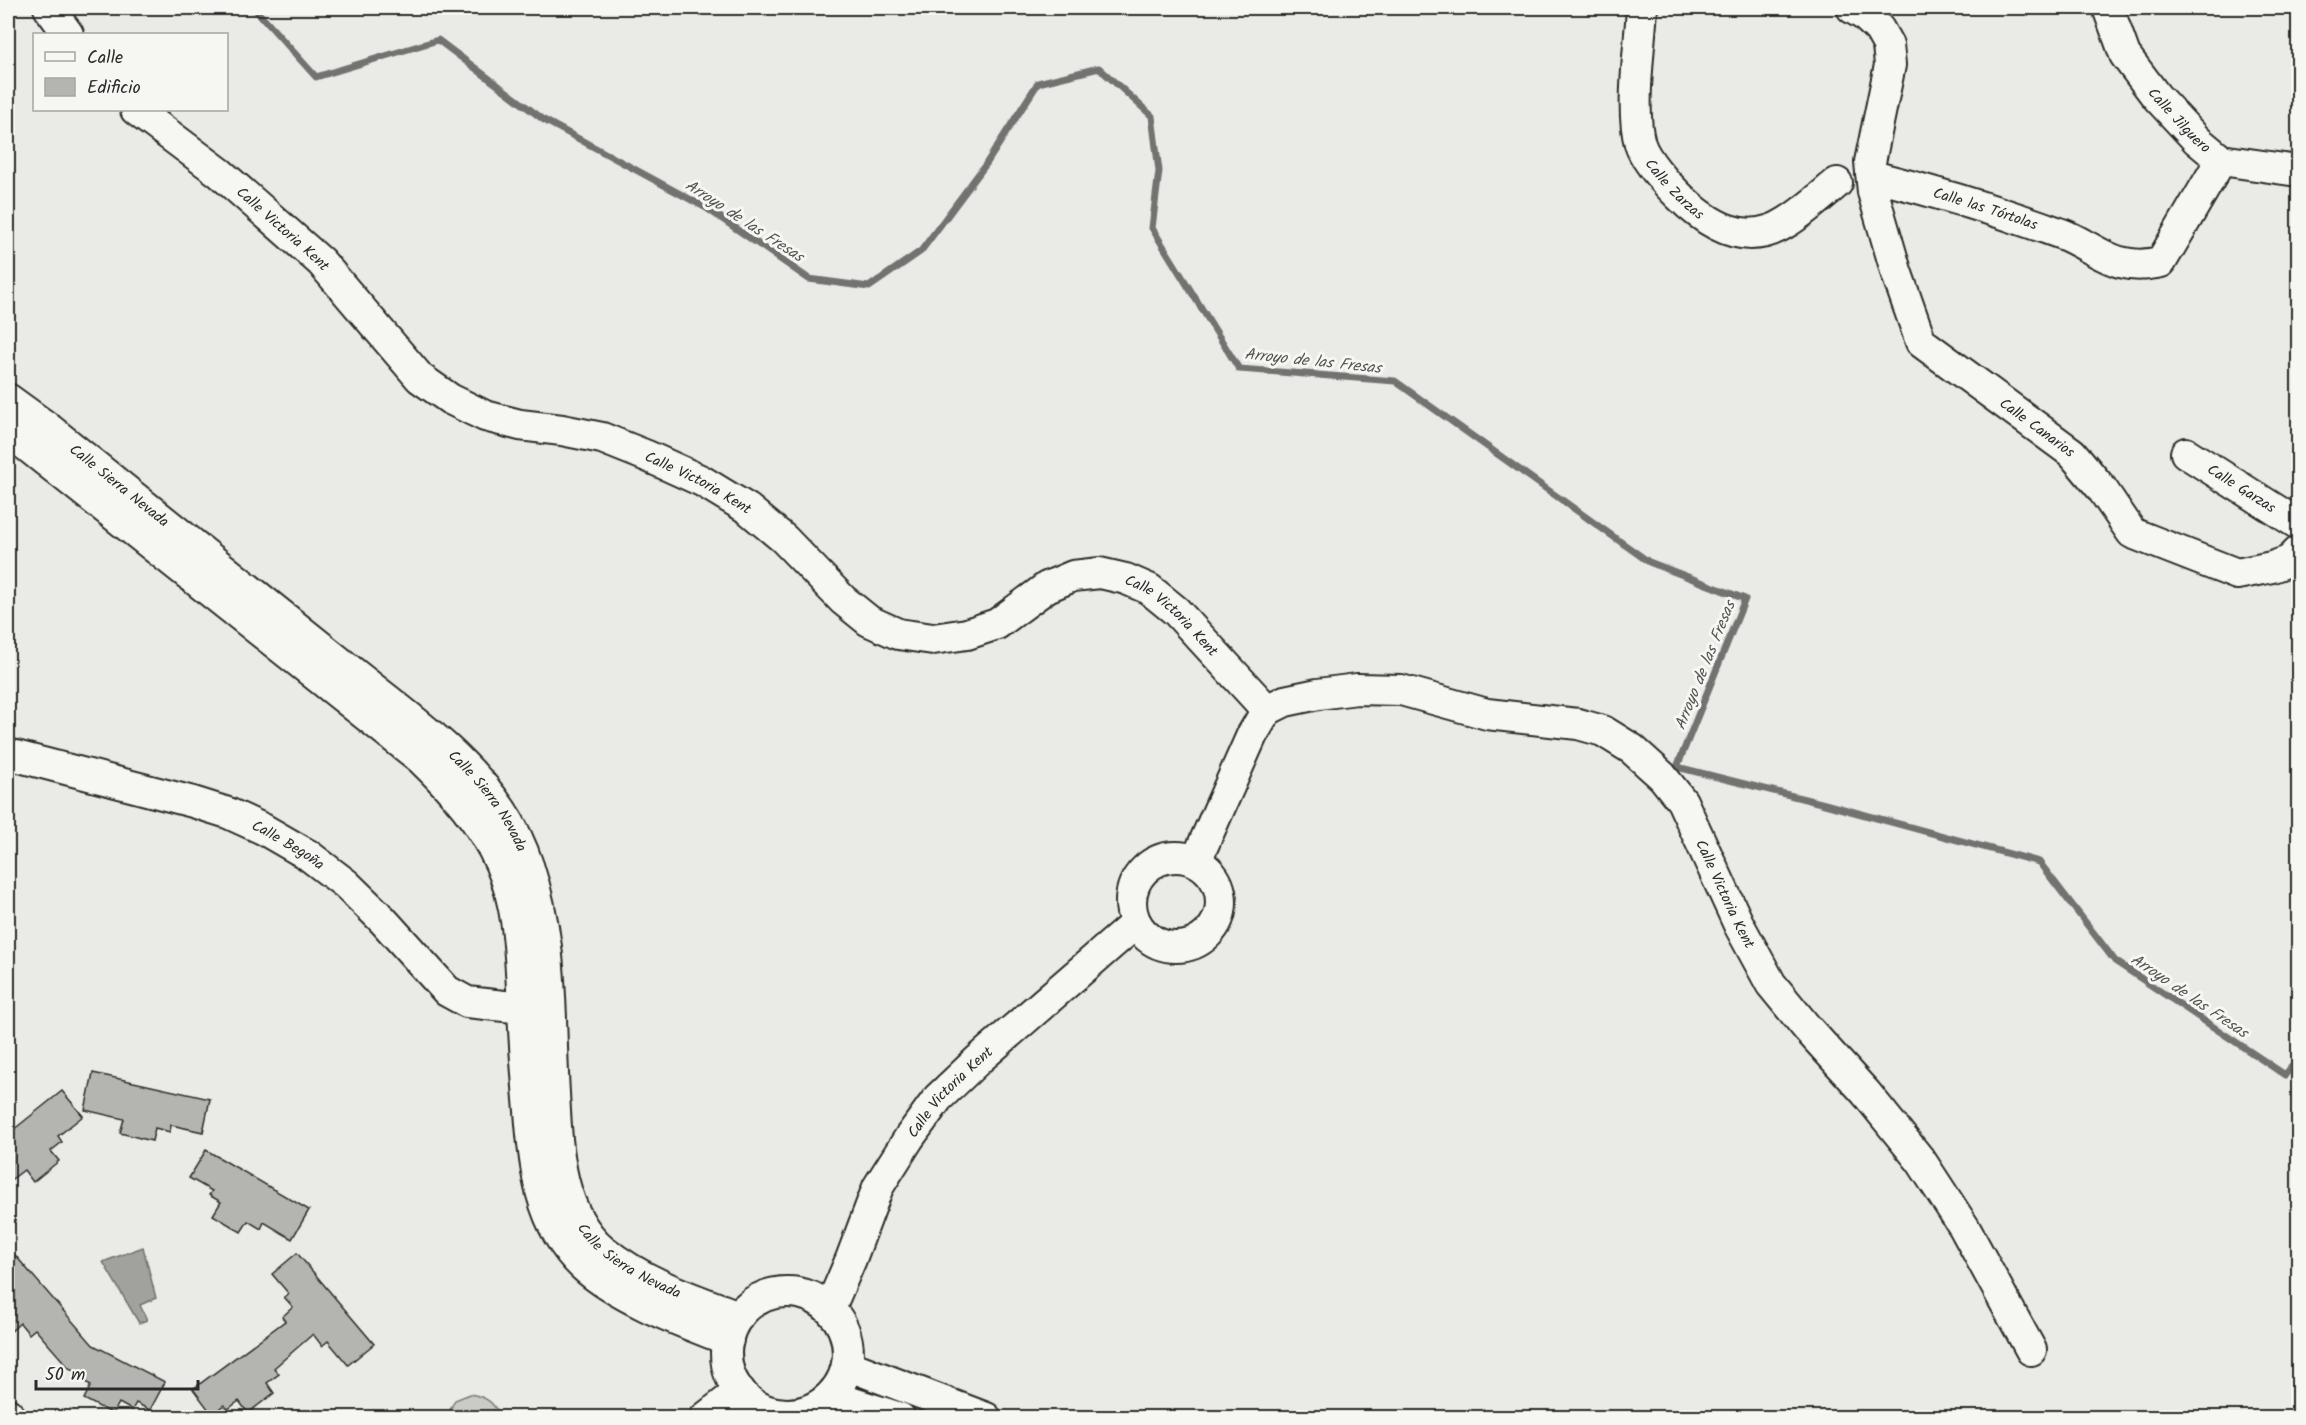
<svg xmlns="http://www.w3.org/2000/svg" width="2306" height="1425" font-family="Kalam,sans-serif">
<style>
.green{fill:#cacac7;stroke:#7a7a79;stroke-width:1.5}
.water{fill:#a1a19e;stroke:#727270;stroke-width:1.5}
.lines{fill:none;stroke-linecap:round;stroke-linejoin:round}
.stream{stroke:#727270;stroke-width:7}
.building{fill:#b4b4b1;stroke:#2b2b2b;stroke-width:1.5}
.minor-casing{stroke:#2b2b2b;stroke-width:34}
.minor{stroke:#f6f6f2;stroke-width:30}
.labels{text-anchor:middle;stroke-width:6;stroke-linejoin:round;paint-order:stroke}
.street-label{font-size:15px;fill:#2b2b2b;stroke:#f6f6f2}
.water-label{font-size:16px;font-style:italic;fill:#545453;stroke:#f6f6f2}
</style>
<rect width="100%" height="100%" fill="#eaeae6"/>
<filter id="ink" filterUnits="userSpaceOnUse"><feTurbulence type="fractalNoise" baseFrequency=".0167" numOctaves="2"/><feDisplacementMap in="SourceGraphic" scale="12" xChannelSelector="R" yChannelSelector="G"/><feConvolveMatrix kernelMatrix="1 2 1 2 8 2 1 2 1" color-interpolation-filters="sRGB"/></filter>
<g filter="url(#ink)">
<!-- green -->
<path class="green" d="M 470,1394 C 486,1397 492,1401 500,1415 L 507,1417 L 453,1417 L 450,1410 L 455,1400 Z"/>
<!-- water -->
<path class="water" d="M 143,1247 L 156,1298 L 140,1305 L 147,1320 L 139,1323 L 103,1262 Z"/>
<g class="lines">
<!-- stream -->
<path class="stream" d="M 254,8 L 316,77 L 438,40 L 544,120 L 708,209 L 809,279 L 869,287 L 921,251 L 986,164 L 1038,83 L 1099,68 L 1152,116 L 1159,171 L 1152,228 L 1239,369 L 1395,381 L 1649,562 L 1745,599 L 1677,767 L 1821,803 L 2039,862 L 2115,961 L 2285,1075 L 2298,1059"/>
</g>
<!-- building -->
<g class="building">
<path d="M 93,1073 L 210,1099 L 203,1132 L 171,1125 L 170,1132 L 155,1128 L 152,1141 L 120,1133 L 124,1119 L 85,1110 Z"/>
<path d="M 62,1091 L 83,1116 L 58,1136 L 62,1142 L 51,1151 L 59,1161 L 33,1182 L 24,1170 L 8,1182 L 8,1134 Z"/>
<path d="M 206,1150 L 309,1210 L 292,1239 L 264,1222 L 261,1229 L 248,1221 L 241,1232 L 213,1215 L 221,1202 L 209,1195 L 212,1191 L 189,1178 Z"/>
<path d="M 8,1247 L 93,1345 L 165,1382 L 150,1410 L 136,1403 L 132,1410 L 119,1403 L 113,1414 L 84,1399 L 91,1385 L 79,1379 L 82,1374 L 69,1368 L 35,1329 L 29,1334 L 20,1323 L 8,1334 Z"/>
<path d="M 297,1253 L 374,1344 L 348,1365 L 328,1341 L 322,1346 L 313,1334 L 274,1368 L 279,1374 L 267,1383 L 274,1393 L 248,1413 L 239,1401 L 228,1409 L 224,1405 L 212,1414 L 193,1389 L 285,1321 L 282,1317 L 293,1307 L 284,1297 L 289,1294 L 272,1274 Z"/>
</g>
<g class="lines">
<!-- minor casing -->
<g class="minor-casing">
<g id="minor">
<path d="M 49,8 L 68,34"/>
<path id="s1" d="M 1642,8 C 1640,46 1630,109 1640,144 C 1645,160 1666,183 1678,195 C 1708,225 1746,249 1787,222 C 1805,211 1821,196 1837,183"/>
<path id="s2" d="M 1852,8 L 1864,15 L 1879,29 L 1888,45 L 1890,65 L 1870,162 L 1871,172 L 1876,177 C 1940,193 1999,211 2062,234 C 2081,241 2101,257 2120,262 C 2135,266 2146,265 2161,262 L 2221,160"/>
<path id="s3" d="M 2108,8 L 2125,55 L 2156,96 L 2197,140 L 2221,160 L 2298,171"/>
<path id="s4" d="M 136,110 L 220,173 L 321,262 L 420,378 L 450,399 L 485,416 L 520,425 L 562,430 L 602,438 L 647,456 L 702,481 L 748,509 L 784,539 L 843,600 L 869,621 L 898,634 L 933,639 L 967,634 L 997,624 L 1047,587 L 1073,576 L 1100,573 L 1126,579 L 1149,589 L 1176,611 L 1267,710"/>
<path id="s5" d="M 1871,172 L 1873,192 L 1896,271 L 1921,342 L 2072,453 L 2102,489 L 2132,533 L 2237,574 L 2272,567 L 2289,561 L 2298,552"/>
<path id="s6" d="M 8,399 L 48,428 C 145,506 243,584 341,663 C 396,708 461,751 501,810 C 528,849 540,901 546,947 C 552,995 551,1045 554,1093 C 557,1146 558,1212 603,1250 C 642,1282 693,1299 739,1316"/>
<path d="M 8,431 L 421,759 C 454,791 481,821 500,863 C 520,908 520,958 523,1006 C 524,1041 527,1076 530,1111 C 534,1166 540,1225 583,1266 C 619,1299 682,1322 728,1340"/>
<path id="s7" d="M 2186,453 L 2298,524"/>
<path id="s8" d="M 8,754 L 193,802 L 228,813 L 263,829 L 308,855 L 346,884 L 381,918 L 447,991 L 467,1002 L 523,1008"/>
<circle cx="1176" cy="902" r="45"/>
<path id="s9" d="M 1196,861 L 1252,735 L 1267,710 L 1285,701 L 1318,694 L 1357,689 L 1401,690 L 1487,714 L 1578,724 L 1603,731 L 1632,749 L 1662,776 L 1682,801 L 1739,925 L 1771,984 L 1807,1028 L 1866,1093 L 1921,1161 L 1964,1227 L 2031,1350"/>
<circle cx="787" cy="1353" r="61"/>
<path id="s10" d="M 830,1308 L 851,1259 L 878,1187 L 909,1138 L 938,1098 L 978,1060 L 1136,923"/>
<path d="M 847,1365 L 986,1418"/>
<path d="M 831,1396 L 900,1418"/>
<path d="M 8,1414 L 10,1418"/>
<path d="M 705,1418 L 740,1391"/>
</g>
</g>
<!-- minor -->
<use href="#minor" class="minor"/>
</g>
</g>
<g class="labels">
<!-- street labels -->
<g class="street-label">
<text dy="5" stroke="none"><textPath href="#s3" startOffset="135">Calle Jilguero</textPath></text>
<text dy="5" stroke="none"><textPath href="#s1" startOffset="194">Calle Zarzas</textPath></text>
<text dy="5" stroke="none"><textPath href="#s2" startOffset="303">Calle las Tórtolas</textPath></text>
<text dy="5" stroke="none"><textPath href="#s4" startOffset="189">Calle Victoria Kent</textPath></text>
<text dy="5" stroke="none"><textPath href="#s5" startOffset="322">Calle Canarios</textPath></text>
<text dy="5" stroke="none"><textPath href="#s4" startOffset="693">Calle Victoria Kent</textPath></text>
<text dy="5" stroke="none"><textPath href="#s6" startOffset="141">Calle Sierra Nevada</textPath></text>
<text dy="5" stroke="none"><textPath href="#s7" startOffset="66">Calle Garzas</textPath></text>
<text dy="5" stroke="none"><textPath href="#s4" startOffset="1251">Calle Victoria Kent</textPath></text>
<text dy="5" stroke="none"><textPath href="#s6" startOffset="628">Calle Sierra Nevada</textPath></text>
<text dy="5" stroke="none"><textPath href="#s8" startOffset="296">Calle Begoña</textPath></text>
<text dy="5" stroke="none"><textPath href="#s9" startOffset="720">Calle Victoria Kent</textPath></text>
<text dy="5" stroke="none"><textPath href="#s10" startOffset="250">Calle Victoria Kent</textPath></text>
<text dy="5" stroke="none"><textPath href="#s6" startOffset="1132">Calle Sierra Nevada</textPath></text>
</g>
<!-- water labels -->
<g class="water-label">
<text transform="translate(745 220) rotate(33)" y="6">Arroyo de las Fresas</text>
<text transform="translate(1313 360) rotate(6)" y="6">Arroyo de las Fresas</text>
<text transform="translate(1704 665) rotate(-68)" y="6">Arroyo de las Fresas</text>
<text transform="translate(2190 995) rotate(34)" y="6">Arroyo de las Fresas</text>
</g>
</g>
<!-- margin -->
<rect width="2306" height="1425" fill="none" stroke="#f6f6f2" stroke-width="30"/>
<rect x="15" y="15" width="2276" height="1395" fill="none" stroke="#2b2b2b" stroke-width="2" filter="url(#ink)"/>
<!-- legend -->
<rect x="33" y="33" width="195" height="78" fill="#f6f6f2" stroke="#a5a5a2" stroke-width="1.5"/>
<rect x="45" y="52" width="30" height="9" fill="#f6f6f2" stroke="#a5a5a2" stroke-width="1.5"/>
<text x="87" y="63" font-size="18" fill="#2b2b2b">Calle</text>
<rect x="45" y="78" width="30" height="18" fill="#b4b4b1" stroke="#a5a5a2" stroke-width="1.5"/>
<text x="87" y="93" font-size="18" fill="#2b2b2b">Edificio</text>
<!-- scale -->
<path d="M36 1380v9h162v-9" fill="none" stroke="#2b2b2b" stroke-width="3"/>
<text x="45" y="1380" font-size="18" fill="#2b2b2b" stroke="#f6f6f2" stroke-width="4.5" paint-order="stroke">50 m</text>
</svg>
